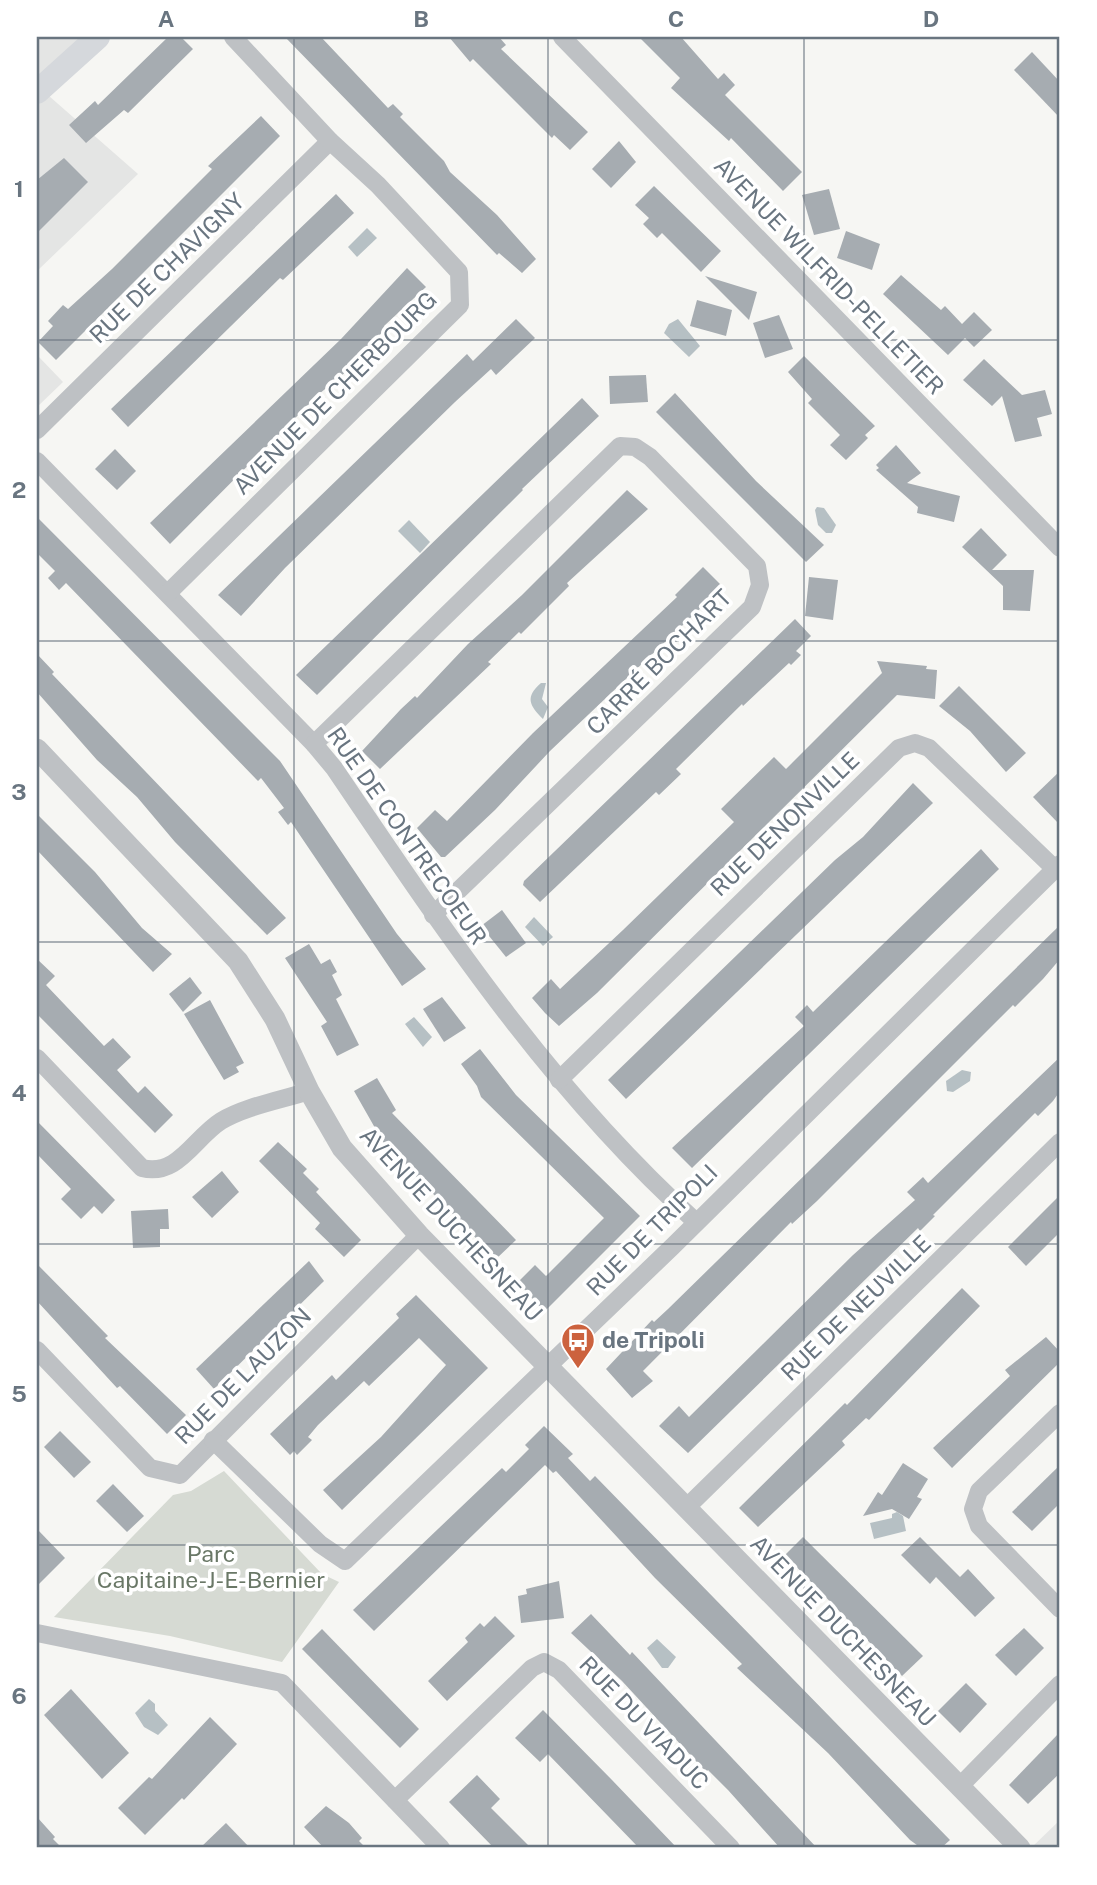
<svg xmlns="http://www.w3.org/2000/svg" width="1097" height="1885" font-family="'Public Sans',sans-serif">
<style>
.built{fill:#e4e5e4}
.green{fill:#d6dad3}
.water{fill:#b6c0c4}
.building{fill:#a6acb1}
.lines{fill:none;stroke-linecap:round;stroke-linejoin:round}
.minor{stroke:#bec1c4;stroke-width:18}
.tertiary{stroke:#bec1c4;stroke-width:21}
.secondary{stroke:#d5d8dc;stroke-width:24}
.grid{fill:none;stroke:#697580;stroke-width:2;stroke-opacity:0.55}
.labels{text-anchor:middle;stroke-width:7;stroke-linejoin:round;paint-order:stroke}
.street-label{font-size:23px;fill:#697580;stroke:#fff}
.poi-label{font-size:23px;font-weight:bold;fill:#697580;stroke:#fff;text-anchor:start}
.park-label{font-size:23px;fill:#6a7867;stroke:#fff}
.neatline{fill:none;stroke:#697580;stroke-width:2.5}
.grid-label{font-size:23px;text-anchor:middle;font-weight:bold;fill:#697580}
</style>
<rect width="100%" height="100%" fill="#f6f6f3"/>
<!-- built -->
<g class="built">
<path d="M 37,37 L 84,37 L 41,89 L 138,174 L 37,271 Z"/>
<path d="M 37,355 L 63,382 L 37,407 Z"/>
<path d="M 1060,1820 L 1060,1848 L 1031,1848 Z"/>
</g>
<!-- green -->
<path class="green" d="M 224,1471 L 322,1574 L 339,1582 L 282,1662 L 170,1636 L 54,1617 L 173,1495 L 191,1491 Z"/>
<!-- water -->
<g class="water">
<path d="M 367,228 L 377,238 L 357,257 L 348,247 Z"/>
<path d="M 678,319 L 700,346 L 689,357 L 664,333 L 669,324 Z"/>
<path d="M 817,507 L 824,508 L 836,525 L 832,533 L 826,533 L 818,525 L 815,510 Z"/>
<path d="M 409,520 L 430,542 L 420,553 L 398,531 Z"/>
<path d="M 541,683 L 546,683 L 542,699 L 548,707 L 543,719 C 529,705 525,697 541,683 Z"/>
<path d="M 534,917 L 553,937 L 543,946 L 525,927 Z"/>
<path d="M 414,1017 L 432,1037 L 423,1047 L 405,1024 Z"/>
<path d="M 962,1070 L 971,1072 L 970,1081 L 953,1092 L 947,1091 L 946,1081 Z"/>
<path d="M 897,1512 L 903,1516 L 906,1531 L 874,1539 L 870,1523 L 892,1518 L 892,1514 Z"/>
<path d="M 657,1639 L 676,1657 L 668,1668 L 662,1668 L 647,1648 Z"/>
<path d="M 149,1699 L 155,1704 L 155,1711 L 168,1725 L 158,1735 L 144,1727 L 135,1713 Z"/>
</g>
<!-- building -->
<g class="building">
<path d="M 168,37 L 181,37 L 193,49 L 128,113 L 124,110 L 86,143 L 69,125 L 95,101 L 98,105 Z"/>
<path d="M 285,37 L 321,37 L 388,108 L 393,104 L 403,114 L 400,117 L 444,161 L 450,172 L 497,215 L 536,259 L 522,273 L 499,253 L 497,255 Z"/>
<path d="M 449,37 L 499,37 L 506,45 L 501,49 L 588,132 L 570,150 L 554,135 L 552,138 L 473,59 L 470,62 Z"/>
<path d="M 639,37 L 681,37 L 718,79 L 724,73 L 735,85 L 725,95 L 802,172 L 783,191 L 731,138 L 729,141 L 671,88 L 680,78 Z"/>
<path d="M 1032,52 L 1060,82 L 1060,118 L 1014,70 Z"/>
<path d="M 261,116 L 280,136 L 56,360 L 38,342 L 53,326 L 48,321 L 63,305 L 68,309 L 112,269 L 212,169 L 208,166 Z"/>
<path d="M 619,141 L 636,162 L 611,188 L 592,169 Z"/>
<path d="M 64,158 L 88,182 L 37,233 L 37,180 Z"/>
<path d="M 654,186 L 721,251 L 701,272 L 662,233 L 657,238 L 643,224 L 649,218 L 635,205 Z"/>
<path d="M 829,189 L 840,229 L 814,235 L 802,195 Z"/>
<path d="M 336,194 L 354,213 L 283,280 L 280,278 L 128,427 L 111,409 Z"/>
<path d="M 846,231 L 880,244 L 872,270 L 837,258 Z"/>
<path d="M 407,268 L 426,287 L 384,326 L 386,328 L 347,371 L 319,394 L 170,544 L 150,523 L 341,339 Z"/>
<path d="M 901,275 L 941,310 L 945,306 L 962,324 L 974,312 L 992,330 L 974,347 L 965,338 L 948,355 L 883,294 Z"/>
<path d="M 705,276 L 757,292 L 749,320 Z"/>
<path d="M 697,300 L 732,310 L 726,336 L 690,326 Z"/>
<path d="M 779,315 L 793,349 L 765,358 L 753,323 Z"/>
<path d="M 516,319 L 535,338 L 496,375 L 491,369 L 455,402 L 285,568 L 241,616 L 218,595 L 467,354 L 473,361 Z"/>
<path d="M 804,356 L 875,426 L 865,435 L 868,438 L 846,460 L 830,445 L 840,435 L 808,403 L 812,399 L 788,372 Z"/>
<path d="M 984,359 L 1022,395 L 1045,390 L 1052,414 L 1037,418 L 1042,436 L 1015,442 L 1002,396 L 992,406 L 963,380 Z"/>
<path d="M 646,375 L 648,402 L 610,404 L 609,376 Z"/>
<path d="M 675,393 L 756,481 L 824,545 L 806,562 L 656,412 Z"/>
<path d="M 582,398 L 599,416 L 522,489 L 523,490 L 317,695 L 296,675 Z"/>
<path d="M 896,445 L 921,473 L 907,483 L 960,496 L 954,522 L 917,513 L 918,507 L 876,470 L 879,468 L 876,465 Z"/>
<path d="M 115,449 L 136,471 L 117,490 L 95,469 Z"/>
<path d="M 627,490 L 648,509 L 567,583 L 569,586 L 521,634 L 519,632 L 488,662 L 491,664 L 380,769 L 362,751 L 401,709 L 415,696 L 417,698 L 468,644 L 522,595 Z"/>
<path d="M 37,517 L 280,761 L 397,934 L 426,969 L 402,986 L 291,822 L 288,825 L 278,812 L 284,808 L 261,778 L 258,781 L 66,583 L 59,590 L 48,578 L 55,571 L 37,553 Z"/>
<path d="M 981,528 L 1007,555 L 992,570 L 1034,570 L 1030,611 L 1003,610 L 1003,586 L 962,547 Z"/>
<path d="M 703,567 L 723,587 L 550,751 L 495,810 L 445,857 L 441,857 L 417,828 L 435,810 L 447,821 L 533,733 L 677,597 L 675,595 Z"/>
<path d="M 809,577 L 838,580 L 833,620 L 805,616 Z"/>
<path d="M 795,619 L 811,636 L 796,651 L 801,655 L 791,665 L 789,663 L 743,706 L 742,704 L 676,769 L 681,774 L 659,795 L 656,792 L 540,902 L 523,885 L 524,881 Z"/>
<path d="M 37,654 L 54,672 L 52,674 L 286,918 L 267,935 L 175,842 L 137,797 L 97,760 L 37,692 Z"/>
<path d="M 877,661 L 927,666 L 926,669 L 937,670 L 935,699 L 897,695 L 597,993 L 559,1026 L 545,1013 L 532,998 L 551,979 L 560,989 L 623,930 L 734,822 L 721,809 L 774,757 L 786,769 L 882,673 Z"/>
<path d="M 959,686 L 1026,753 L 1006,772 L 970,731 L 939,706 Z"/>
<path d="M 1060,771 L 1060,825 L 1033,797 Z"/>
<path d="M 913,783 L 933,803 L 626,1099 L 608,1080 L 835,860 L 863,837 Z"/>
<path d="M 37,814 L 95,872 L 142,928 L 172,954 L 153,972 L 37,850 Z"/>
<path d="M 981,849 L 999,869 L 692,1168 L 672,1148 L 804,1026 L 795,1017 L 807,1005 L 813,1012 Z"/>
<path d="M 502,910 L 526,943 L 506,957 L 481,926 Z"/>
<path d="M 1060,925 L 1060,959 L 1043,979 L 1015,1007 L 1013,1005 L 817,1201 L 792,1224 L 791,1222 L 643,1371 L 653,1381 L 632,1398 L 606,1369 L 652,1320 L 654,1322 L 668,1309 Z"/>
<path d="M 309,944 L 321,964 L 330,959 L 337,972 L 332,975 L 342,995 L 336,999 L 359,1045 L 337,1056 L 321,1026 L 327,1022 L 285,958 Z"/>
<path d="M 37,959 L 55,976 L 46,985 L 104,1046 L 113,1038 L 131,1057 L 117,1070 L 138,1093 L 145,1086 L 173,1115 L 155,1133 L 37,1014 Z"/>
<path d="M 190,977 L 202,993 L 183,1012 L 169,994 Z"/>
<path d="M 442,997 L 466,1028 L 444,1042 L 423,1009 Z"/>
<path d="M 210,1000 L 244,1063 L 236,1067 L 239,1072 L 224,1080 L 184,1014 Z"/>
<path d="M 480,1049 L 516,1095 L 640,1216 L 544,1312 L 518,1282 L 535,1265 L 546,1276 L 604,1218 L 481,1097 L 477,1086 L 461,1064 Z"/>
<path d="M 1060,1057 L 1060,1091 L 1053,1101 L 1038,1116 L 1035,1113 L 933,1215 L 935,1216 L 920,1231 L 918,1228 L 688,1453 L 659,1426 L 679,1406 L 689,1417 L 853,1255 L 915,1200 L 907,1192 L 923,1177 L 928,1183 Z"/>
<path d="M 377,1078 L 396,1110 L 392,1113 L 516,1240 L 496,1259 L 383,1142 L 354,1091 Z"/>
<path d="M 37,1121 L 115,1200 L 102,1214 L 94,1206 L 81,1219 L 61,1199 L 71,1189 L 37,1154 Z"/>
<path d="M 278,1142 L 307,1169 L 303,1173 L 319,1189 L 316,1192 L 361,1240 L 344,1257 L 315,1229 L 320,1223 L 259,1161 Z"/>
<path d="M 222,1171 L 239,1192 L 212,1218 L 192,1197 Z"/>
<path d="M 1060,1195 L 1060,1232 L 1026,1266 L 1008,1247 Z"/>
<path d="M 168,1209 L 169,1229 L 160,1229 L 160,1247 L 133,1248 L 131,1211 Z"/>
<path d="M 309,1261 L 324,1281 L 214,1389 L 196,1369 Z"/>
<path d="M 37,1264 L 108,1336 L 105,1338 L 186,1415 L 167,1434 L 120,1386 L 117,1388 L 37,1301 Z"/>
<path d="M 962,1288 L 980,1306 L 869,1420 L 866,1418 L 842,1441 L 845,1445 L 758,1527 L 739,1508 L 845,1403 L 847,1405 Z"/>
<path d="M 416,1295 L 488,1368 L 342,1510 L 323,1490 L 381,1437 L 446,1365 L 419,1338 L 369,1386 L 364,1381 L 318,1425 L 308,1437 L 312,1440 L 297,1455 L 294,1451 L 290,1455 L 270,1434 L 332,1375 L 336,1380 L 399,1318 L 396,1314 Z"/>
<path d="M 1046,1337 L 1060,1352 L 1060,1362 L 952,1468 L 933,1448 L 1010,1376 L 1005,1370 Z"/>
<path d="M 544,1426 L 573,1454 L 568,1458 L 590,1481 L 595,1476 L 950,1840 L 941,1848 L 921,1848 L 910,1840 L 828,1753 L 737,1668 L 742,1664 L 655,1578 L 556,1471 L 553,1473 L 545,1465 L 374,1631 L 353,1610 L 502,1468 L 506,1472 L 529,1449 L 525,1445 Z"/>
<path d="M 60,1431 L 91,1462 L 74,1478 L 44,1447 Z"/>
<path d="M 903,1463 L 928,1479 L 917,1497 L 922,1499 L 909,1519 L 892,1509 L 863,1516 L 878,1492 L 882,1495 Z"/>
<path d="M 1060,1465 L 1060,1503 L 1032,1531 L 1012,1512 Z"/>
<path d="M 113,1484 L 144,1516 L 127,1532 L 96,1501 Z"/>
<path d="M 37,1529 L 65,1558 L 37,1586 Z"/>
<path d="M 803,1537 L 923,1656 L 902,1676 L 785,1555 Z"/>
<path d="M 920,1537 L 960,1577 L 968,1569 L 995,1598 L 975,1617 L 936,1577 L 930,1584 L 901,1555 Z"/>
<path d="M 559,1581 L 564,1618 L 521,1623 L 518,1596 L 527,1594 L 526,1589 Z"/>
<path d="M 591,1614 L 630,1655 L 632,1652 L 817,1848 L 780,1848 L 728,1790 L 708,1770 L 706,1772 L 622,1681 L 571,1633 Z"/>
<path d="M 495,1616 L 515,1636 L 447,1701 L 428,1681 L 468,1642 L 465,1638 L 480,1623 L 484,1627 Z"/>
<path d="M 1024,1628 L 1044,1648 L 1016,1676 L 995,1655 Z"/>
<path d="M 322,1629 L 419,1729 L 400,1748 L 302,1649 Z"/>
<path d="M 966,1683 L 987,1704 L 960,1733 L 938,1711 Z"/>
<path d="M 71,1689 L 129,1753 L 102,1779 L 44,1715 Z"/>
<path d="M 543,1710 L 612,1780 L 677,1848 L 639,1848 L 548,1754 L 540,1762 L 515,1738 Z"/>
<path d="M 210,1717 L 237,1744 L 184,1800 L 182,1798 L 145,1835 L 118,1808 L 149,1777 L 152,1779 Z"/>
<path d="M 1060,1732 L 1060,1773 L 1028,1804 L 1009,1785 Z"/>
<path d="M 477,1775 L 500,1799 L 491,1808 L 531,1848 L 494,1848 L 449,1802 Z"/>
<path d="M 326,1806 L 349,1823 L 362,1838 L 359,1841 L 366,1848 L 324,1848 L 304,1827 Z"/>
<path d="M 37,1817 L 55,1837 L 53,1839 L 62,1848 L 37,1848 Z"/>
<path d="M 226,1823 L 250,1848 L 200,1848 Z"/>
</g>
<g class="lines">
<!-- minor -->
<g class="minor">
<path d="M 562,37 L 1060,548"/>
<path d="M 37,430 L 330,141"/>
<path d="M 37,461 L 314,744 L 334,768 C 443,929 550,1090 695,1221"/>
<path d="M 168,593 L 460,305 L 459,272 L 378,185 L 330,141 L 233,37"/>
<path d="M 314,744 L 620,446 L 635,447 L 650,457 L 757,566 L 760,585 L 752,607 L 433,915"/>
<path d="M 37,1058 L 142,1168 C 178,1177 194,1138 221,1121 C 246,1106 282,1100 309,1091"/>
<path d="M 559,1080 L 899,748 L 915,743 L 929,748 L 1055,869"/>
<path d="M 37,1350 L 150,1468 L 180,1475 L 419,1235"/>
<path d="M 1060,1413 L 979,1491 L 973,1509 L 979,1526 L 1060,1609"/>
<path d="M 213,1440 L 320,1544 L 345,1561 L 672,1247 L 1060,864"/>
<path d="M 686,1508 L 1060,1142"/>
<path d="M 37,1633 L 282,1683 L 441,1848"/>
<path d="M 959,1787 L 1060,1684"/>
<path d="M 395,1800 L 532,1668 L 544,1662 L 559,1670 L 731,1848"/>
</g>
<!-- tertiary -->
<path class="tertiary" d="M 37,749 L 238,961 L 275,1019 L 309,1091 L 342,1148 L 419,1235 L 1020,1848"/>
<!-- secondary -->
<path class="secondary" d="M 37,92 L 98,37"/>
</g>
<!-- grid -->
<path class="grid" d="M 294,37 L 294,1848M 548,37 L 548,1848M 804,37 L 804,1848M 37,340 L 1060,340M 37,641 L 1060,641M 37,942 L 1060,942M 37,1244 L 1060,1244M 37,1545 L 1060,1545"/>
<!-- icons -->
<defs>
<g id="bus-pin" transform="scale(1.75)"><path d="M0 17L-7.5 6A9.5 9.5 0 1 1 7.5 6Z" fill="#cc623e" stroke="#fff"/><path d="M-5-6H5V4H4V6H2V4H-2V6H-4V4H-5ZM-3.5-4V0h7V-4ZM-3.5 1.2v1.5H-2V1.2ZM2 1.2v1.5H3.5V1.2Z" fill="#fff"/></g>
</defs>
<g fill-rule="evenodd">
<use href="#bus-pin" x="578" y="1340"/>
</g>
<g class="labels">
<!-- street labels -->
<g class="street-label">
<text transform="translate(167 268) rotate(-44)" y="8">RUE DE CHAVIGNY</text>
<text transform="translate(829 276) rotate(46)" y="8">AVENUE WILFRID-PELLETIER</text>
<text transform="translate(335 393) rotate(-45)" y="8">AVENUE DE CHERBOURG</text>
<text transform="translate(659 662) rotate(-45)" y="8">CARRÉ BOCHART</text>
<text transform="translate(785 824) rotate(-44)" y="8">RUE DENONVILLE</text>
<text transform="translate(407 836) rotate(55)" y="8">RUE DE CONTRECOEUR</text>
<text transform="translate(451 1224) rotate(47)" y="8">AVENUE DUCHESNEAU</text>
<text transform="translate(652 1230) rotate(-45)" y="8">RUE DE TRIPOLI</text>
<text transform="translate(856 1308) rotate(-44)" y="8">RUE DE NEUVILLE</text>
<text transform="translate(243 1376) rotate(-45)" y="8">RUE DE LAUZON</text>
<text transform="translate(843 1631) rotate(46)" y="8">AVENUE DUCHESNEAU</text>
<text transform="translate(644 1723) rotate(46)" y="8">RUE DU VIADUC</text>
</g>
<!-- poi labels -->
<g class="poi-label">
<text x="602" y="1348">de Tripoli</text>
</g>
<!-- park labels -->
<g class="park-label">
<text x="211" y="1562">Parc<tspan x="211" dy="26">Capitaine-J-E-Bernier</tspan></text>
</g>
</g>
<!-- border -->
<rect width="1097" height="1885" fill="none" stroke="#ffffff" stroke-width="77"/>
<rect x="38" y="38" width="1020" height="1808" class="neatline"/>
<g class="grid-label">
<text x="166" y="27">A</text>
<text x="421" y="27">B</text>
<text x="676" y="27">C</text>
<text x="931" y="27">D</text>
<text x="19" y="197">1</text>
<text x="19" y="498">2</text>
<text x="19" y="800">3</text>
<text x="19" y="1101">4</text>
<text x="19" y="1402">5</text>
<text x="19" y="1704">6</text>
</g>
</svg>
